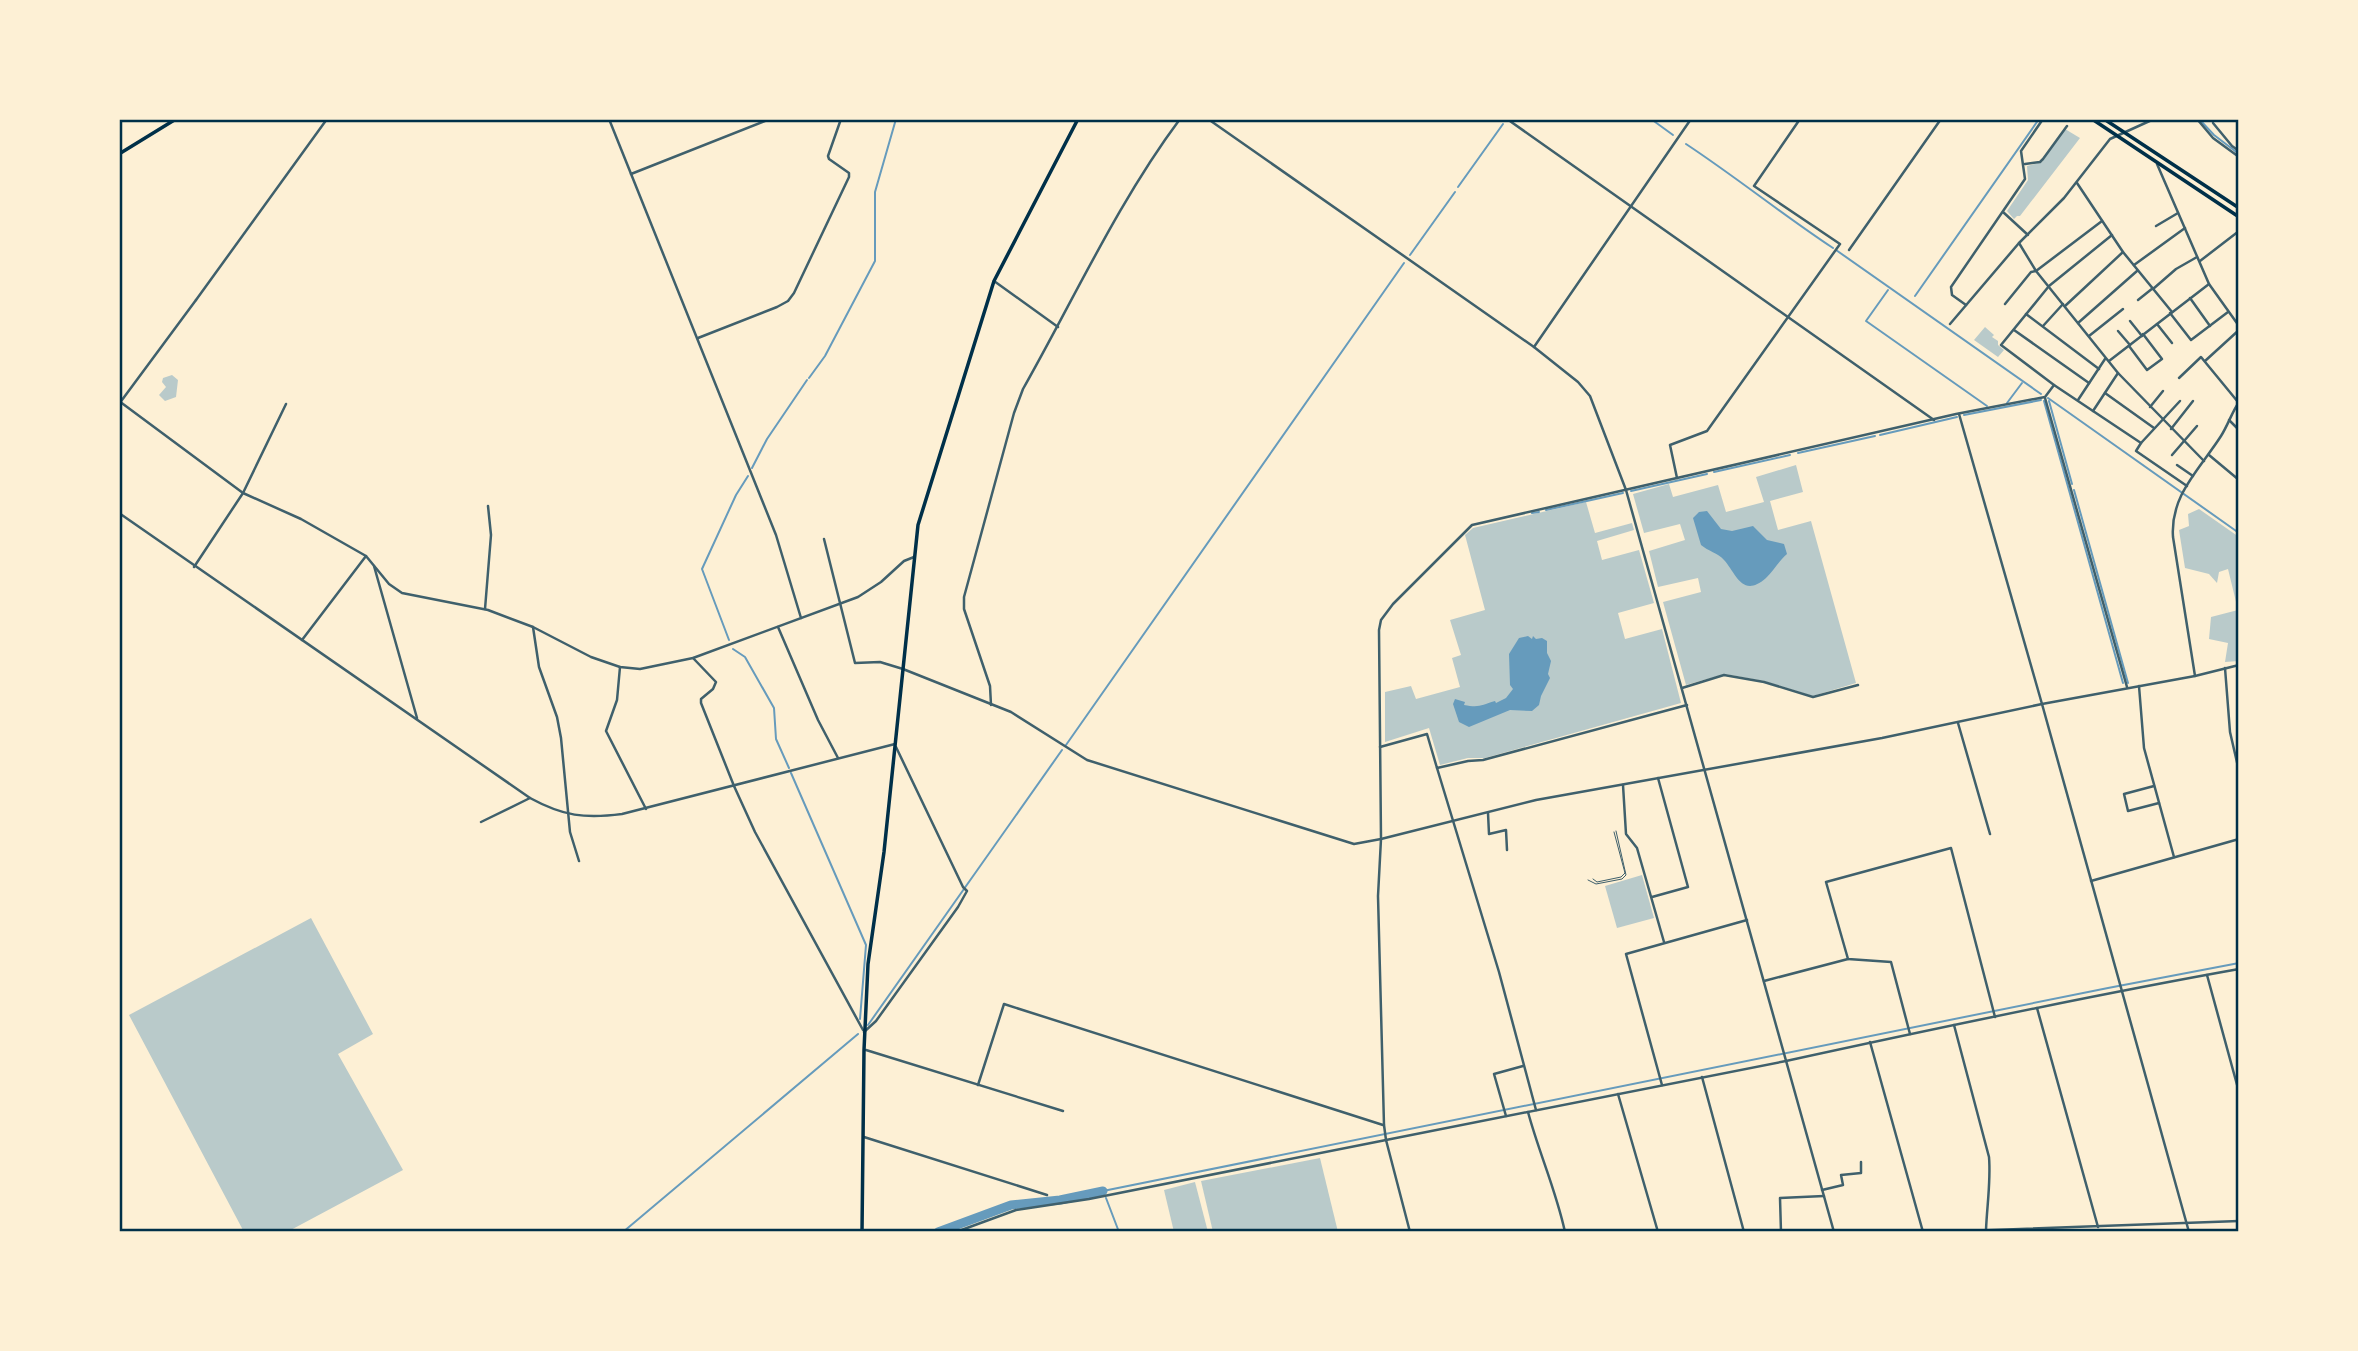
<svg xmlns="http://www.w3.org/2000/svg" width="2358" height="1351" font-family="Lato,sans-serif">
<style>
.green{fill:#b9caca}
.water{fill:#669bbc}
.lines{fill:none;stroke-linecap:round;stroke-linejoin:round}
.stream{stroke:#669bbc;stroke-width:2}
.river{stroke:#669bbc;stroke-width:9}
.service{stroke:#3f606c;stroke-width:1}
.minor{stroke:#3f606c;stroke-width:2.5}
.tertiary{stroke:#3f606c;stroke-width:2.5}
.secondary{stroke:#003049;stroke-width:3.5}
.primary{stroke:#003049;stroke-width:3.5}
.trunk{stroke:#003049;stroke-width:3.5}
.neatline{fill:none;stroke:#003049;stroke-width:2.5}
</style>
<rect width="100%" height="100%" fill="#fdf0d5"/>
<!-- green -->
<g class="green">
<path d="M 2065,129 L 2080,138 L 2020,216 L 2017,216 L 2014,219 L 2007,211 L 2028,180 L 2027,166 L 2042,162 Z"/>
<path d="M 1985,327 L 1994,335 L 1992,337 L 1998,341 L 1998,345 L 2004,350 L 1998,357 L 1974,340 Z"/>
<path d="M 172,375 L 178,380 L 176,397 L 165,401 L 159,395 L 166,387 L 162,382 L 163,378 Z"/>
<path d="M 1796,465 L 1803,492 L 1770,501 L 1778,530 L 1811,521 L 1856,683 L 1813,696 L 1764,681 L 1725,674 L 1686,685 L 1663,602 L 1701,592 L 1698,578 L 1658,587 L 1649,551 L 1685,540 L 1680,524 L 1644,533 L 1633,494 L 1669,484 L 1673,497 L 1718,485 L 1726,512 L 1764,502 L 1756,477 Z"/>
<path d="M 1586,502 L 1595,533 L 1632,523 L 1634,530 L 1597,541 L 1602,560 L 1639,550 L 1654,603 L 1618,613 L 1625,639 L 1662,629 L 1681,703 L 1485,758 L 1468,758 L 1440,765 L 1429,728 L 1385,742 L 1385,692 L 1411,686 L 1416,699 L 1460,687 L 1452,658 L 1461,655 L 1450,620 L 1485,610 L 1465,535 L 1473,528 Z"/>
<path d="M 2199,509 L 2239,537 L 2239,661 L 2225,662 L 2228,643 L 2209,639 L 2211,617 L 2238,610 L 2228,569 L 2219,572 L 2217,583 L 2209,574 L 2185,568 L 2179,530 L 2189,526 L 2188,514 Z"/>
<path d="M 1642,875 L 1654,918 L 1617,928 L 1605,886 Z"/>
<path d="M 311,918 L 373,1034 L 338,1054 L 403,1170 L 287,1232 L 244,1232 L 129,1015 Z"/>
<path d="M 1320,1158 L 1338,1232 L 1213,1232 L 1201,1181 Z"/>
<path d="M 1195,1182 L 1208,1232 L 1174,1232 L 1164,1190 Z"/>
</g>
<!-- water -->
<g class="water">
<path d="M 1707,511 L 1721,529 L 1732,531 L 1753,526 L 1767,540 L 1784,544 L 1787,554 C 1778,562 1773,572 1766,578 C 1742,599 1736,573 1724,560 C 1718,553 1708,551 1701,545 L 1693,518 L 1699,512 Z"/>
<path d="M 1528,636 L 1532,639 L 1533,636 L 1536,639 L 1542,638 L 1547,641 L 1547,653 L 1551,661 L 1548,674 L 1550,678 L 1541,696 L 1539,705 L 1532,711 L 1510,710 L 1469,727 L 1459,722 L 1453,704 L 1455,699 L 1465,702 L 1464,705 C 1480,708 1481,705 1495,701 L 1496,703 L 1506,698 L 1513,689 L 1510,685 L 1509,654 L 1519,638 Z"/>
</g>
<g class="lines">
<!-- stream -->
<g class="stream">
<path d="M 1651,119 L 1673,135"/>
<path d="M 2199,119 L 2214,135 L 2239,154"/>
<path d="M 1686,144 C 1736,177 1783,215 1833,248"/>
<path d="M 1458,187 L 1503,124"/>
<path d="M 1836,250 L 2041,394"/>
<path d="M 1410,255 L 1455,192"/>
<path d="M 1888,290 L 1866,321 L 1987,406"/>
<path d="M 1915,296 L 2039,119"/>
<path d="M 809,378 L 825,356 L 875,261 L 875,192 L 896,119"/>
<path d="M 2048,398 L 2239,533"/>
<path d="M 2044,401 L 2123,683"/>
<path d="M 2049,401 L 2072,484"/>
<path d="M 2007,403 L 2022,383"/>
<path d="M 1964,415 L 2041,400"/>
<path d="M 1880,435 L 1957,417"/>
<path d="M 1798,453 L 1875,436"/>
<path d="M 752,468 L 767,439 L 807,380"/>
<path d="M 1714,472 L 1790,455"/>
<path d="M 2074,490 L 2128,683"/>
<path d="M 1631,491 L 1707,474"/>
<path d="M 1546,510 L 1623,493"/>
<path d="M 1532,513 L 1539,512"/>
<path d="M 729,640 L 702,569 L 736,495 L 748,476"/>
<path d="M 733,649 L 745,657 L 774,708 L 776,739 L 789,768"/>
<path d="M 1066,745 L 1404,263"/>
<path d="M 791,773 L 866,945 L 860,1019"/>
<path d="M 868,1025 L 1062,750"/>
<path d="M 1104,1193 L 1103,1191 L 2108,988 L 2239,963"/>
<path d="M 1106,1198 L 1119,1232"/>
<path d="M 623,1232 L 858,1034"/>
</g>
<!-- river -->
<path class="river" d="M 938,1232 L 1011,1205 L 1060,1200 L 1103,1191"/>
<!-- service -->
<g class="service">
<path d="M 1593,879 L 1597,882 L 1621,877 L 1625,873 L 1614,832"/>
<path d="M 1588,880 L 1596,884 L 1622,879 L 1626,875 L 1616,831"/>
</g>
<!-- minor -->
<g class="minor">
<path d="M 609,119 L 776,535 L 801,618"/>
<path d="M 1507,119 L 1934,420"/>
<path d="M 2197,119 L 2213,138 L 2239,157"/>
<path d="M 2213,123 L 2232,146 L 2239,151"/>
<path d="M 2025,164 L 2040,162 L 2043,159 L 2067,126"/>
<path d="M 2157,164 L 2209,284 L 2239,326"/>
<path d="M 631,174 L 770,119"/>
<path d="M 2077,183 L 2123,252 L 2172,312"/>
<path d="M 2003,212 L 2028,235"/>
<path d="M 2156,226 L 2178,213"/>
<path d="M 2112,235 L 2049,286 L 2001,345 L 2054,385 L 2141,443"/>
<path d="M 2019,243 L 2036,271 L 2118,373 L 2204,461"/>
<path d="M 1849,250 L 1941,119"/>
<path d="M 2200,261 L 2239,231"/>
<path d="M 2134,265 L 2185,228"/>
<path d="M 994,281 L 1058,327"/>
<path d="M 2153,289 L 2176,269 L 2197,257"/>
<path d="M 2190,298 L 2210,326"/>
<path d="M 196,300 L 327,119"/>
<path d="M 2138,300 L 2153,288"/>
<path d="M 2005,304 L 2031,272 L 2036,271 L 2102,221"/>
<path d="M 1966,305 L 1952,295 L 1951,287 L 2025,179 L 2021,151 L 2043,119"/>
<path d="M 2065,306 L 2123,252"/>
<path d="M 2170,313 L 2191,340 L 2228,312"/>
<path d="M 2026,314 L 2099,369"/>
<path d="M 2130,321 L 2142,336"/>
<path d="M 2078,323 L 2137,271"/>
<path d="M 1950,324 L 2019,243 L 2064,198 L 2110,139 L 2154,119"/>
<path d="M 2157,324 L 2172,343"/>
<path d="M 2043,326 L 2063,304"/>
<path d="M 2014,330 L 2089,383"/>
<path d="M 2118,331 L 2130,345"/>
<path d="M 2089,336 L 2123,309"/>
<path d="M 698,338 L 777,307 L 788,301 L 794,293 L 849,177 L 849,173 L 829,159 L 828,156 L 841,119"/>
<path d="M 2129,346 L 2147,370 L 2162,359 L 2143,334"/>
<path d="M 2109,361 L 2209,284"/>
<path d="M 2205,361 L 2239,330"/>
<path d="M 2179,378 L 2201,357 L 2238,402"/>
<path d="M 2105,393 L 2154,428"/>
<path d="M 2045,398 L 2127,687"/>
<path d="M 2078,400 L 2105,359"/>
<path d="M 2180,401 L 2141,443 L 2136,451 L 2187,486"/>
<path d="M 2150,407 L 2163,391"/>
<path d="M 2093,411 L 2118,373"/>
<path d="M 1959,414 L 2042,704"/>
<path d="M 2229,420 L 2239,430"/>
<path d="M 2171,429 L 2193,401"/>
<path d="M 2172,455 L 2197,426"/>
<path d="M 2209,455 L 2239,480"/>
<path d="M 2177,465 L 2193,476"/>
<path d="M 1677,478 L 1670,445 L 1707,431 L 1840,244 L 1754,186 L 1800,119"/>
<path d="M 824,539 L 855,663 L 880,662 L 903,669"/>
<path d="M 374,566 L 417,718"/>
<path d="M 194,567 L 243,493 L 286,404"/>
<path d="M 485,609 L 491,535 L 488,506"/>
<path d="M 533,627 L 539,667 L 557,717 L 561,738 L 570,832 L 579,861"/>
<path d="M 778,627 L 818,720 L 838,758"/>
<path d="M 302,640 L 366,556"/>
<path d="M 693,658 L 716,682 L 713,689 L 701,699 L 701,703 L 734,786"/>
<path d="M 620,667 L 617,700 L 606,731 L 646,809"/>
<path d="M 2139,686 L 2144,748 L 2174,857"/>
<path d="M 1682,688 L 1724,675 L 1764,682 L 1813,697 L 1858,685"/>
<path d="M 991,705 L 990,686 L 964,609 L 964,597 L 1014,413 L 1023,389 C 1074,299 1118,202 1180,119"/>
<path d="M 1958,723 L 1990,834"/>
<path d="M 1380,747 L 1427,734 L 1437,768 L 1468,761 L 1483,760 L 1687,705"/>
<path d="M 1437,768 L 1499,972 L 1536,1110"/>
<path d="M 1623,785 L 1626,834 L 1637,848 L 1664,942"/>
<path d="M 2154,786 L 2124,794 L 2128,811 L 2159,803"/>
<path d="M 1488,813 L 1489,834 L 1506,830 L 1507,850"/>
<path d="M 481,822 L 530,798"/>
<path d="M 1381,839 L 1379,630 L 1381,620 L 1393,604 L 1472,525 L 1956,414 L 2045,397 L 2054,385"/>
<path d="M 2091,881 L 2239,839"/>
<path d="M 1652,897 L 1688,887 L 1658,778"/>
<path d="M 2207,975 L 2239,1092"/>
<path d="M 1764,981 L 1848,959"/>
<path d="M 2037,1008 L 2098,1227"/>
<path d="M 1954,1025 L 1989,1157 C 1991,1181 1987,1205 1986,1230"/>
<path d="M 864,1032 L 876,1021 L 958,907 L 967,891 L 963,887 L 896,747"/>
<path d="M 1910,1034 L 1891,962 L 1848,959 L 1826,882 L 1951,848 L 1995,1017"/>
<path d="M 1870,1042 L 1923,1232"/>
<path d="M 866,1050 L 1063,1111"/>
<path d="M 1702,1077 L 1744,1232"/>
<path d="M 978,1085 L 1004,1004 L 1383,1125"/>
<path d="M 1662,1085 L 1626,954 L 1747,920"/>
<path d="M 1618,1094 L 1658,1232"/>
<path d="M 1528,1112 C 1539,1153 1556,1190 1565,1232"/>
<path d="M 1506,1116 L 1494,1074 L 1523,1066"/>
<path d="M 1822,1190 L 1843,1185 L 1841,1175 L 1861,1173 L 1861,1162"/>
<path d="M 956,1232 L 1016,1210 L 1089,1199 L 1386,1140"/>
<path d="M 1781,1232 L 1780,1198 L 1824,1196"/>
</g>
<!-- tertiary -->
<g class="tertiary">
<path d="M 1208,119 L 1534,347 L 1578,382 L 1590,396 L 1626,490 L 1834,1232"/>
<path d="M 1534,347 L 1691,119"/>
<path d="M 119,401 L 243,493 L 301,519 L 366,556 L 389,584 L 402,593 L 488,610 L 533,627 L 591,657 L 620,667 L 640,669 L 693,658 L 858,597 L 881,582 L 904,561 L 914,557"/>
<path d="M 119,404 L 196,300"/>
<path d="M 119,513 L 530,798 C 563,816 585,819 622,814 L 895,744"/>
<path d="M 2225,668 L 2230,732 L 2239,771"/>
<path d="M 903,669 L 1011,712 L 1087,760 L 1354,844 L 1381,839 L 1536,800 L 1882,738 L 2042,704 L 2195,676 L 2239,665"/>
<path d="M 2195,676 L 2173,537 C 2170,495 2200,469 2221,436 C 2228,425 2232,412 2239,402"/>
<path d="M 2042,704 L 2189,1232"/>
<path d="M 734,786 L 755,832 L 863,1030"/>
<path d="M 1381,839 L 1378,896 L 1384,1125 L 1386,1140 L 1410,1232"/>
<path d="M 864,1137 L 1047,1195"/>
<path d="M 1386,1140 L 1786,1061 C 1937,1028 2088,996 2239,969"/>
<path d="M 1938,1232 L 2239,1221"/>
</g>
<!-- secondary -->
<path class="secondary" d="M 119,154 L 176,119"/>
<!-- primary -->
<path class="primary" d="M 862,1232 L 864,1050 L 868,964 L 884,852 L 918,525 L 994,281 L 1078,119"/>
<!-- trunk -->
<g class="trunk">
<path d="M 2092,119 L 2239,217"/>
<path d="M 2104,119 L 2239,208"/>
</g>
</g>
<!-- border -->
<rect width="2358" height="1351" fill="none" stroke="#fdf0d5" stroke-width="242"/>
<rect x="121" y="121" width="2116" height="1109" class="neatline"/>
</svg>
